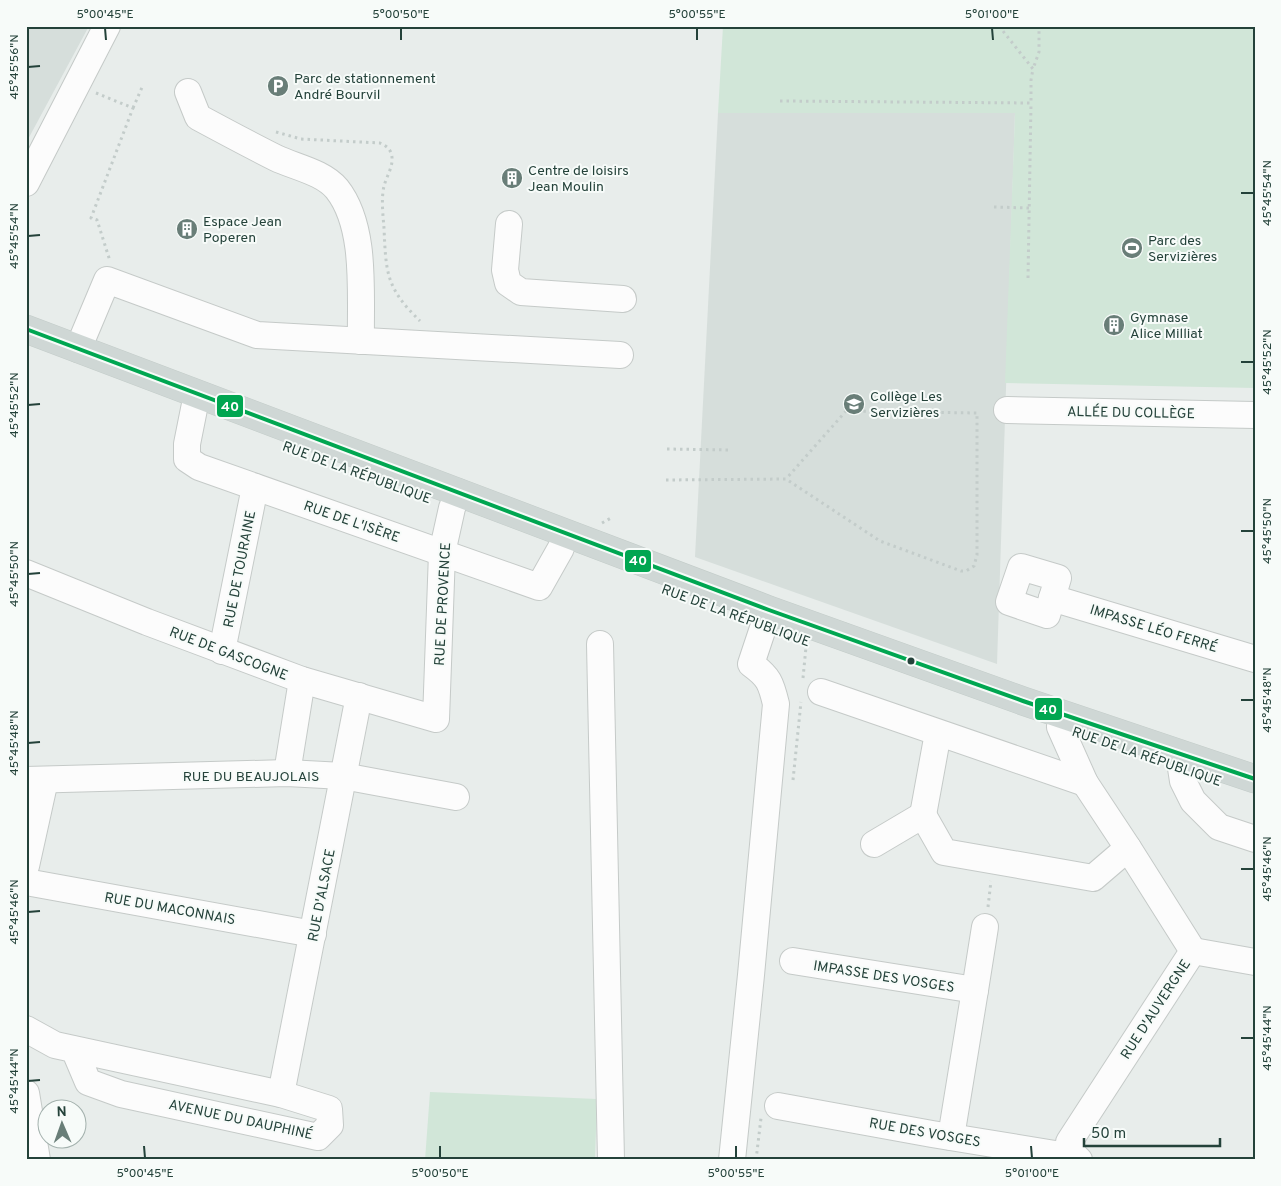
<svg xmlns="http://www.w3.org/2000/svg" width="1281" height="1186" font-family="Overpass,sans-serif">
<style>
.built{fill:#d6dedb}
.green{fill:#d1e6d8}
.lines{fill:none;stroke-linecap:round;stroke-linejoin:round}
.minor-casing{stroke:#c5cac8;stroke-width:28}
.major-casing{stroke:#c3ccc9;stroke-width:29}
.path{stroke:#c3ccca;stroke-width:3;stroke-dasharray:2.5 4;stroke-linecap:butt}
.minor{stroke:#fcfcfc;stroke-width:26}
.major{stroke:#cfd7d5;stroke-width:28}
.bus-1-casing{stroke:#f7fbf9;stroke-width:8}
.bus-1{stroke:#00a651;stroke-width:4}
.ticks{fill:none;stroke:#24423a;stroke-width:2}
.bus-dot{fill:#24423a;stroke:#f7fbf9;stroke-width:2}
.labels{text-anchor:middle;stroke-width:4;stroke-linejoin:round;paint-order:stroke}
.poi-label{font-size:14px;fill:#24423a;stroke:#f7fbf9;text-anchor:start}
.street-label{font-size:14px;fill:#24423a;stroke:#f7fbf9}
.line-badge{stroke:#f7fbf9;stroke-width:2}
.badge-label{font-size:14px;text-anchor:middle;font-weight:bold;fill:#fff}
.neatline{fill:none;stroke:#24423a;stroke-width:2}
.ticks-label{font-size:12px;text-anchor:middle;fill:#24423a}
</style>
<rect width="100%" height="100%" fill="#e8edeb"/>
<!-- built -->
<g class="built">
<path d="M 26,26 L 89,26 L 26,143 Z"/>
<path d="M 718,113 L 1015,113 L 997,664 L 695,557 Z"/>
</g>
<!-- green -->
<g class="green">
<path d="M 723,26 L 1255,26 L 1255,388 L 1005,383 L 1015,113 L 718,113 Z"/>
<path d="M 430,1092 L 597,1099 L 595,1160 L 425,1160 Z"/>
</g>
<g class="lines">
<!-- minor casing -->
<g class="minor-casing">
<g id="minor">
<path d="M 188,92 L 198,117 C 224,131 250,145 276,158 C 295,167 323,172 337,189 C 367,227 360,294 361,341"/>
<path d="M 26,183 L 107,26"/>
<path d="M 509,224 L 505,270 L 508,283 L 521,292 L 623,299"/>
<path d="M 78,349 L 107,280 L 257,335 L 620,355"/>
<path d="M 197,394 L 187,444 L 187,459 L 199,467 L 539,587 L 561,548"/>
<path d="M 1007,410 L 1255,415"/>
<path d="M 1021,567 L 1058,578 L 1047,615 L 1009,602 Z"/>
<path d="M 26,573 L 147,622 L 302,680 L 436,719 L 442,553 L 452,508 L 458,492"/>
<path d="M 1052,598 L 1255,659"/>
<path d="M 600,644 L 611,1160"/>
<path d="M 222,651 L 255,487"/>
<path d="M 821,692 L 1085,783"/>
<path d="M 1060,727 L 1085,783 L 1128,848 L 1193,951 L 1069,1142 L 1072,1153 L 1079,1160"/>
<path d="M 1181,768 L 1183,781 L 1193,801 L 1219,827 L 1255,839"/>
<path d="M 287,773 L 302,680"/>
<path d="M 26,780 L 287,773 L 343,776 L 456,797"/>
<path d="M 923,815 L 938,733"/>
<path d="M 874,844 L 923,815 L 944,852 L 1093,878 L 1128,848"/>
<path d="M 26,866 L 45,780"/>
<path d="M 26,882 L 313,934"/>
<path d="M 1193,951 L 1255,962"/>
<path d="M 793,961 L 975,990 L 951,1137"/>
<path d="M 975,990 L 985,927"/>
<path d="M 26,1029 L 55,1045 L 281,1094 L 329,1109 L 330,1125 L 318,1137 L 121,1094 L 88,1082 L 74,1049"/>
<path d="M 26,1093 L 37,1160"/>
<path d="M 281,1094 L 359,696"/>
<path d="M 778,1106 L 932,1134 L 1055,1154 L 1072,1153"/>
<path d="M 732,1160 L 751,975 L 776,704 C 771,683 769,677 751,664 L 769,610"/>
</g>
</g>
<!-- major casing -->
<g class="major-casing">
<path id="major" d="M 26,329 L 769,610 L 1023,701 L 1255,779"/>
</g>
<!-- path -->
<g class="path">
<path d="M 999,26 L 1033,69 L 1039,52 L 1039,26"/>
<path d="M 96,93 L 133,108 L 91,218 L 97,220 L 110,261"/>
<path d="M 780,101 L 1031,103 L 1031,80 L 1033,69"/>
<path d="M 133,108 L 143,85"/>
<path d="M 276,132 L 301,139 L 380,143 C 384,145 389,147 391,153 C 395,164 387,175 384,186 C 381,199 383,215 384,228 C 386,273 386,288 420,321"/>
<path d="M 994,207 L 1029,208"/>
<path d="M 1028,278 L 1031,103"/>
<path d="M 667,449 L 732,450"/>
<path d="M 666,480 L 786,479 L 880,541 L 961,571 L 966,571 L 974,566 L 977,555 L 977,413 L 846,411 L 786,479"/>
<path d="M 602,523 L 611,518"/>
<path d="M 803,678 L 806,647"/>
<path d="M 793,780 L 801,702"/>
<path d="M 988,907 L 991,881"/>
<path d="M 756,1160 L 761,1118"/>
</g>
<!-- minor -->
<use href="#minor" class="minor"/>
<!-- major -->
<use href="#major" class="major"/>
<!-- bus-1 casing -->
<g class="bus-1-casing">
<path id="bus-1" d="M 26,329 L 769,610 L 1023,701 L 1255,779"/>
</g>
<!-- bus-1 -->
<use href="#bus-1" class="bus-1"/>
</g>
<!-- ticks -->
<path class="ticks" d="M 105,28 L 106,40M 401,28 L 401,40M 697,28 L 697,40M 992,28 L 993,40M 28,67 L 40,66M 1241,193 L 1254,193M 28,236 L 40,235M 1241,362 L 1254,362M 28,405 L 40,404M 1241,531 L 1254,531M 28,574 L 40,573M 1241,700 L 1254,700M 28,743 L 40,742M 1241,869 L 1254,869M 28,912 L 40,911M 1241,1038 L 1254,1038M 28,1081 L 40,1080M 144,1146 L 145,1158M 440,1146 L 440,1158M 736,1146 L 736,1158M 1031,1146 L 1032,1158"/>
<!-- icons -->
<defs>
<g id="parking-disc" transform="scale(1.125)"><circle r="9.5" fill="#697e78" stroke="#f7fbf9"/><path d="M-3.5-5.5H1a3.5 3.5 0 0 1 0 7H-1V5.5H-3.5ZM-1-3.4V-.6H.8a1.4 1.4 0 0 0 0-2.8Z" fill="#fff"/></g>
<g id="building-disc" transform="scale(1.125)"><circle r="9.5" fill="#697e78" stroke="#f7fbf9"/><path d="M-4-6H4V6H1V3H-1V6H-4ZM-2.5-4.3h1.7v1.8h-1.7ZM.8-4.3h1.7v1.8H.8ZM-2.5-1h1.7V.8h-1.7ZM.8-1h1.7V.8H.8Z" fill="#fff"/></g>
<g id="stadium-disc" transform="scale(1.125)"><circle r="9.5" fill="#697e78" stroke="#f7fbf9"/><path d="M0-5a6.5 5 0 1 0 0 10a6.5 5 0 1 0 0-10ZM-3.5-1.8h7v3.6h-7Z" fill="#fff"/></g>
<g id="school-disc" transform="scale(1.125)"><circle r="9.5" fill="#697e78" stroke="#f7fbf9"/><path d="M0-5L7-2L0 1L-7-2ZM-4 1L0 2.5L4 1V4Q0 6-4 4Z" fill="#fff"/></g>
</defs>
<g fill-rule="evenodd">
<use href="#parking-disc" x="278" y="86"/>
<use href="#building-disc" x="512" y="178"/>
<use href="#building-disc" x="187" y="229"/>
<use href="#stadium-disc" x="1132" y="248"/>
<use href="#building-disc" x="1114" y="325"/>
<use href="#school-disc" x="854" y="404"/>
</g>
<!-- markers -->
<circle class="bus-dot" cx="911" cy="661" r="4.5"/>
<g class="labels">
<!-- poi labels -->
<g class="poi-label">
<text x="294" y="83">Parc de stationnement<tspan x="294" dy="16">André Bourvil</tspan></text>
<text x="528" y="175">Centre de loisirs<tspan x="528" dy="16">Jean Moulin</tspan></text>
<text x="203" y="226">Espace Jean<tspan x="203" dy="16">Poperen</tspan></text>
<text x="1148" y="245">Parc des<tspan x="1148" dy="16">Servizières</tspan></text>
<text x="1130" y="322">Gymnase<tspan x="1130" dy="16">Alice Milliat</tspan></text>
<text x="870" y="401">Collège Les<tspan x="870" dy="16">Servizières</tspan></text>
</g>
<!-- street labels -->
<g class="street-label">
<text transform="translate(1131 412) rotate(1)" y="5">ALLÉE DU COLLÈGE</text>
<text transform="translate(357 472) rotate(20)" y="5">RUE DE LA RÉPUBLIQUE</text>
<text transform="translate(352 521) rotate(19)" y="5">RUE DE L'ISÈRE</text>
<text transform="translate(239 569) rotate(-79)" y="5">RUE DE TOURAINE</text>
<text transform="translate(442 604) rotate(-87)" y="5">RUE DE PROVENCE</text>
<text transform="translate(736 615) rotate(20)" y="5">RUE DE LA RÉPUBLIQUE</text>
<text transform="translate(1154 628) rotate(17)" y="5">IMPASSE LÉO FERRÉ</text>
<text transform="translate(229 653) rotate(21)" y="5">RUE DE GASCOGNE</text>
<text transform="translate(1147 756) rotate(19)" y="5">RUE DE LA RÉPUBLIQUE</text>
<text x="251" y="781">RUE DU BEAUJOLAIS</text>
<text transform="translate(321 895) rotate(-79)" y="5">RUE D'ALSACE</text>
<text transform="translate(170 908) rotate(10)" y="5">RUE DU MACONNAIS</text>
<text transform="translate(884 976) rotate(9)" y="5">IMPASSE DES VOSGES</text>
<text transform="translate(1155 1009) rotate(-57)" y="5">RUE D'AUVERGNE</text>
<text transform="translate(241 1119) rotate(12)" y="5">AVENUE DU DAUPHINÉ</text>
<text transform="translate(925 1132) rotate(10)" y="5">RUE DES VOSGES</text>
</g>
</g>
<g class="line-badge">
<rect x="216" y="394" width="28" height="24" rx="5" fill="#00a651"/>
<rect x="624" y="549" width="28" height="24" rx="5" fill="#00a651"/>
<rect x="1034" y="697" width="29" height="24" rx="5" fill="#00a651"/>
</g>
<g class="badge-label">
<text x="230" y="411">40</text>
<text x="638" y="565">40</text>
<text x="1048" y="714">40</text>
</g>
<!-- border -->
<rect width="1281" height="1186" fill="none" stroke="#f7fbf9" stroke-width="55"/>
<!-- north arrow -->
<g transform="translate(62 1124) rotate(358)"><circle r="24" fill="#f7fbf9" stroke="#a3b1ad"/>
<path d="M0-4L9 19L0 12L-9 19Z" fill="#697e78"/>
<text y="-8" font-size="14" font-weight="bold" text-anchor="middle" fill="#24423a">N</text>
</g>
<!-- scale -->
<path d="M1084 1138v8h136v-8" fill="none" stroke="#24423a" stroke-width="2.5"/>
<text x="1091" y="1138" font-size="15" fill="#24423a" stroke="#f7fbf9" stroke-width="4" paint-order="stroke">50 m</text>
<rect x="28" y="28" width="1226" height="1130" class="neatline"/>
<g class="ticks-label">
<text x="105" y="18">5°00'45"E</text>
<text x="401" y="18">5°00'50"E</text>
<text x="697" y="18">5°00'55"E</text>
<text x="992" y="18">5°01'00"E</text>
<text transform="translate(14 67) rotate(-90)" y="4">45°45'56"N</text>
<text transform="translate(1267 193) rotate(-90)" y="4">45°45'54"N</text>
<text transform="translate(14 236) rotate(-90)" y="4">45°45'54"N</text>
<text transform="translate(1267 362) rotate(-90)" y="4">45°45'52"N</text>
<text transform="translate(14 405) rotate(-90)" y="4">45°45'52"N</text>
<text transform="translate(1267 531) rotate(-90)" y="4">45°45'50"N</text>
<text transform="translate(14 574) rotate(-90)" y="4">45°45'50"N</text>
<text transform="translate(1267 700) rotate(-90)" y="4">45°45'48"N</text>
<text transform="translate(14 743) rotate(-90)" y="4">45°45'48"N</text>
<text transform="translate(1267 869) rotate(-90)" y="4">45°45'46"N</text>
<text transform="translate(14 912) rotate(-90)" y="4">45°45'46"N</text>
<text transform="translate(1267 1038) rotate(-90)" y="4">45°45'44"N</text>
<text transform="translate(14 1081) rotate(-90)" y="4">45°45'44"N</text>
<text x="145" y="1177">5°00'45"E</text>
<text x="440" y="1177">5°00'50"E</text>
<text x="736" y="1177">5°00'55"E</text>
<text x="1032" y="1177">5°01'00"E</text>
</g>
</svg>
